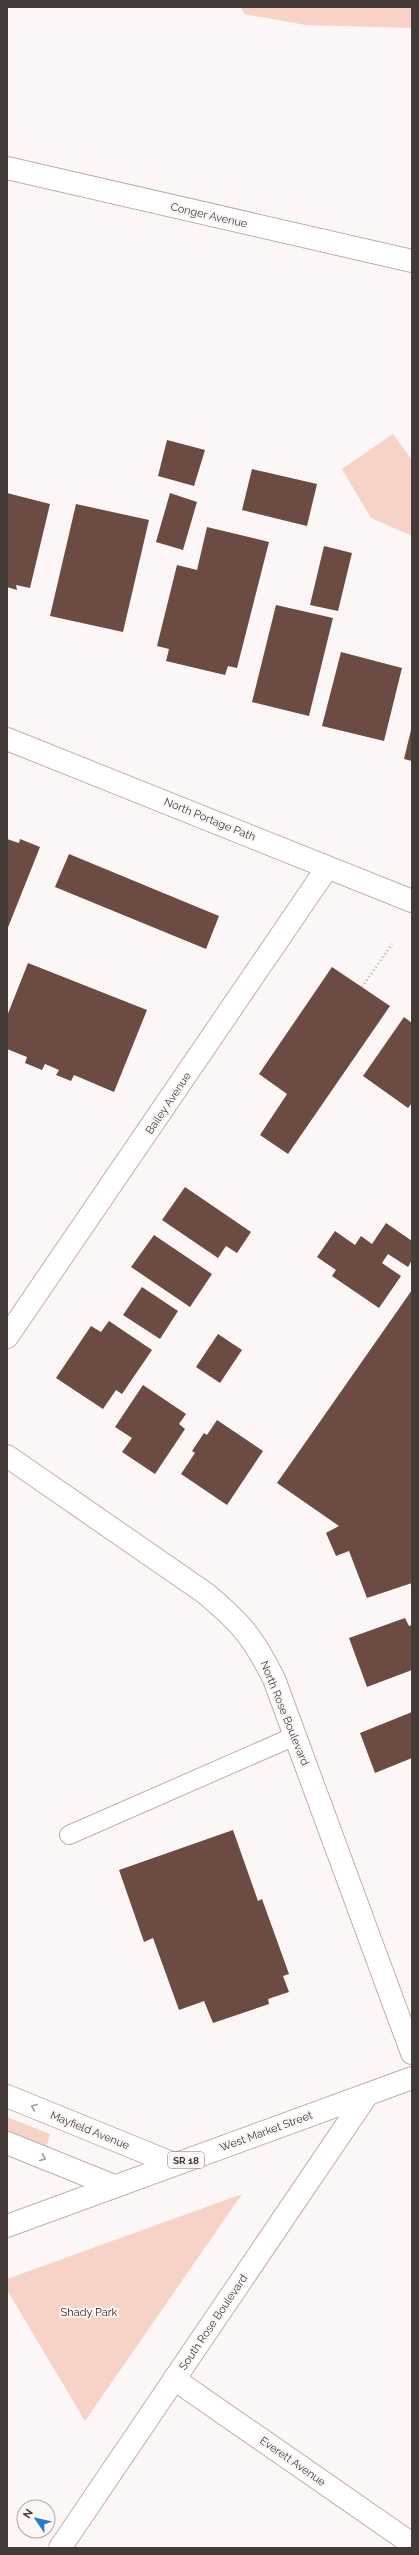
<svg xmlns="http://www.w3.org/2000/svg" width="419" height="2555" font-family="Raleway,sans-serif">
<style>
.green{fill:#f7d2c7}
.building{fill:#6b4b42}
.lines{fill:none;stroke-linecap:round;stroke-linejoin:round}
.lane-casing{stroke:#c4ada6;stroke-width:20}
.street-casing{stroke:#c4ada6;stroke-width:24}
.secondary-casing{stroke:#c4ada6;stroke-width:24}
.primary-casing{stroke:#c4ada6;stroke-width:24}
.path{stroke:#b1aaa8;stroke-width:2.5;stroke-dasharray:1 3;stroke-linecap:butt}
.lane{stroke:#fff;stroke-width:18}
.street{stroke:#fff;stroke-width:22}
.secondary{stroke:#fff;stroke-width:22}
.primary{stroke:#fff;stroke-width:22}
.oneway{stroke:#a29c9b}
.labels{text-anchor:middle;stroke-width:4;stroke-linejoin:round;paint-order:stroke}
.shield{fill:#fcf7f6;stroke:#7b7370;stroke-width:1}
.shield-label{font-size:10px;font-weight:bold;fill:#443a37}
.street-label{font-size:11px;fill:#443a37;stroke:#fcf7f6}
.park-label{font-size:11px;fill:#4d1e0f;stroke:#fcf7f6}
</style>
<rect width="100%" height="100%" fill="#fcf7f6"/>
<!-- green -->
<g class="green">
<path d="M 241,7 L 412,7 L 412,28 L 306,25 L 244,14 Z"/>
<path d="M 393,434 L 412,460 L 412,536 L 371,518 L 342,469 Z"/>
<path d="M 7,2117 L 50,2134 L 45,2153 L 7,2137 Z"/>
<path d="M 242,2194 L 85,2421 L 7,2290 L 7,2279 Z"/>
</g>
<!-- building -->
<g class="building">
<path d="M 167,440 L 205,450 L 194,486 L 158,476 Z"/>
<path d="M 252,469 L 317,484 L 307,526 L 242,510 Z"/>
<path d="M 7,493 L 50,504 L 30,588 L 16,585 L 17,590 L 7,587 Z"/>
<path d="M 170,493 L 197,502 L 183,550 L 156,542 Z"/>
<path d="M 76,504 L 149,520 L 123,632 L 50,616 Z"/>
<path d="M 207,527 L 269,542 L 237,668 L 228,666 L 225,675 L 166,661 L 169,649 L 157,646 L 177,565 L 197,570 Z"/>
<path d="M 324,546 L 352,553 L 338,611 L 310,605 Z"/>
<path d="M 276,605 L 333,618 L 309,716 L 252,702 Z"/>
<path d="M 341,652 L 402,668 L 384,741 L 322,726 Z"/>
<path d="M 411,730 L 412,731 L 412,761 L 404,759 Z"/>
<path d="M 7,839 L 19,843 L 20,839 L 40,847 L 7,930 Z"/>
<path d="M 69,854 L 219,916 L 206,949 L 55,887 Z"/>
<path d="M 28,963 L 147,1010 L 114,1092 L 74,1075 L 71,1081 L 56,1075 L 59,1070 L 45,1064 L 42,1070 L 25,1063 L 27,1057 L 7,1049 L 7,1016 Z"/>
<path d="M 332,967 L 390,1006 L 288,1154 L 260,1135 L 287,1094 L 259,1074 Z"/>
<path d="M 404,1017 L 412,1023 L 412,1103 L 408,1108 L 363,1076 Z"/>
<path d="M 185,1187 L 251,1232 L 237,1253 L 226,1246 L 218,1258 L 162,1220 Z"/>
<path d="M 386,1223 L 412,1241 L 412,1260 L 408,1267 L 388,1254 L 382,1263 L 401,1276 L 379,1308 L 332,1276 L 336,1270 L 317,1257 L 335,1231 L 355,1245 L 361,1236 L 372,1244 Z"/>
<path d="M 154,1235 L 212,1274 L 190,1307 L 131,1267 Z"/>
<path d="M 142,1287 L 178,1311 L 160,1339 L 123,1315 Z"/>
<path d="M 412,1290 L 412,1583 L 367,1598 L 349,1551 L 336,1556 L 326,1533 L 339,1526 L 277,1483 Z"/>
<path d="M 109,1321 L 152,1350 L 122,1394 L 116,1390 L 103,1409 L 56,1378 L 91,1326 L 101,1332 Z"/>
<path d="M 218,1334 L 242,1350 L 220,1383 L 196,1367 Z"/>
<path d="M 143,1385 L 186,1414 L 179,1424 L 185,1429 L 155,1474 L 122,1452 L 132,1438 L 115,1427 Z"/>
<path d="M 217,1420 L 263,1451 L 227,1505 L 181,1474 L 195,1453 L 192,1451 L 204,1433 L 207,1435 Z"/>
<path d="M 405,1618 L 409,1626 L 412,1625 L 412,1670 L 367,1687 L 349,1638 Z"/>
<path d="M 412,1712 L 412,1758 L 375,1773 L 360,1733 Z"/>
<path d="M 233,1830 L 258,1901 L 262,1899 L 289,1974 L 283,1976 L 289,1992 L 268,1999 L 269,2004 L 213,2023 L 204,2001 L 179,2010 L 153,1938 L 144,1942 L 119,1870 Z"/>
</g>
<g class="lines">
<!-- lane casing -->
<g class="lane-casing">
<path id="lane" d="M 69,1835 L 295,1736"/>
</g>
<!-- street casing -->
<g class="street-casing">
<g id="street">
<path d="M 7,168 L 412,261"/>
<path d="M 7,1337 L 327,868"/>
<path d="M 7,1456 L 205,1593 C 241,1623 253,1637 274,1679 L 412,2053"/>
<path d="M 7,2096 L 174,2164"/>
<path d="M 7,2143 L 114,2186"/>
<path d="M 174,2379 L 412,2544"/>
<path d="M 60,2548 L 367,2095"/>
</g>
</g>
<!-- secondary casing -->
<g class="secondary-casing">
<path id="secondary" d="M 7,739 L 412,901"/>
</g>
<!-- primary casing -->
<g class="primary-casing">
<path id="primary" d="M 7,2226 L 412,2078"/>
</g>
<!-- path -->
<path class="path" d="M 362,987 L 392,944"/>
<!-- lane -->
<use href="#lane" class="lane"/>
<!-- street -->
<use href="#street" class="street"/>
<!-- secondary -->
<use href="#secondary" class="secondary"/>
<!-- primary -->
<use href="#primary" class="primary"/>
</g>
<!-- one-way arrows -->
<defs><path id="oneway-chevron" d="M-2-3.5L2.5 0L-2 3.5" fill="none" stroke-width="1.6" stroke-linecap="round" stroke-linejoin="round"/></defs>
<g class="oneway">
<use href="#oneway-chevron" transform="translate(34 2107) rotate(-158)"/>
<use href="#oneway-chevron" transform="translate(43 2158) rotate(22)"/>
</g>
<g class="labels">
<!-- shield labels -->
<rect class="shield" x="168" y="2152" width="36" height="16" rx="3"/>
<g class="shield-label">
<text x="186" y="2164">SR 18</text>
</g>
<!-- street labels -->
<g class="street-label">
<text transform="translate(209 215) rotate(13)" y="4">Conger Avenue</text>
<text transform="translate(210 819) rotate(22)" y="4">North Portage Path</text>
<text transform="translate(168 1103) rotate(-56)" y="4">Bailey Avenue</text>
<text transform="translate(285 1713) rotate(68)" y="4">North Rose Boulevard</text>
<text transform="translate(90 2130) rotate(22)" y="4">Mayfield Avenue</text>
<text transform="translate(266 2131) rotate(-20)" y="4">West Market Street</text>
<text transform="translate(213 2322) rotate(-56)" y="4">South Rose Boulevard</text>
<text transform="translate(293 2461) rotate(35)" y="4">Everett Avenue</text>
</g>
<!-- park labels -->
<g class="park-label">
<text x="89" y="2316">Shady Park</text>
</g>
</g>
<!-- border -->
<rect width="419" height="2555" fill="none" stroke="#443a37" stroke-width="16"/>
<!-- north arrow -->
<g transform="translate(36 2519) rotate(304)"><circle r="19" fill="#fcf7f6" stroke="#b2abaa"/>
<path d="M0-3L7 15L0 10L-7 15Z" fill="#297ac9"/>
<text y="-6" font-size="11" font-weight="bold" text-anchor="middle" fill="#443a37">N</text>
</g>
</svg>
